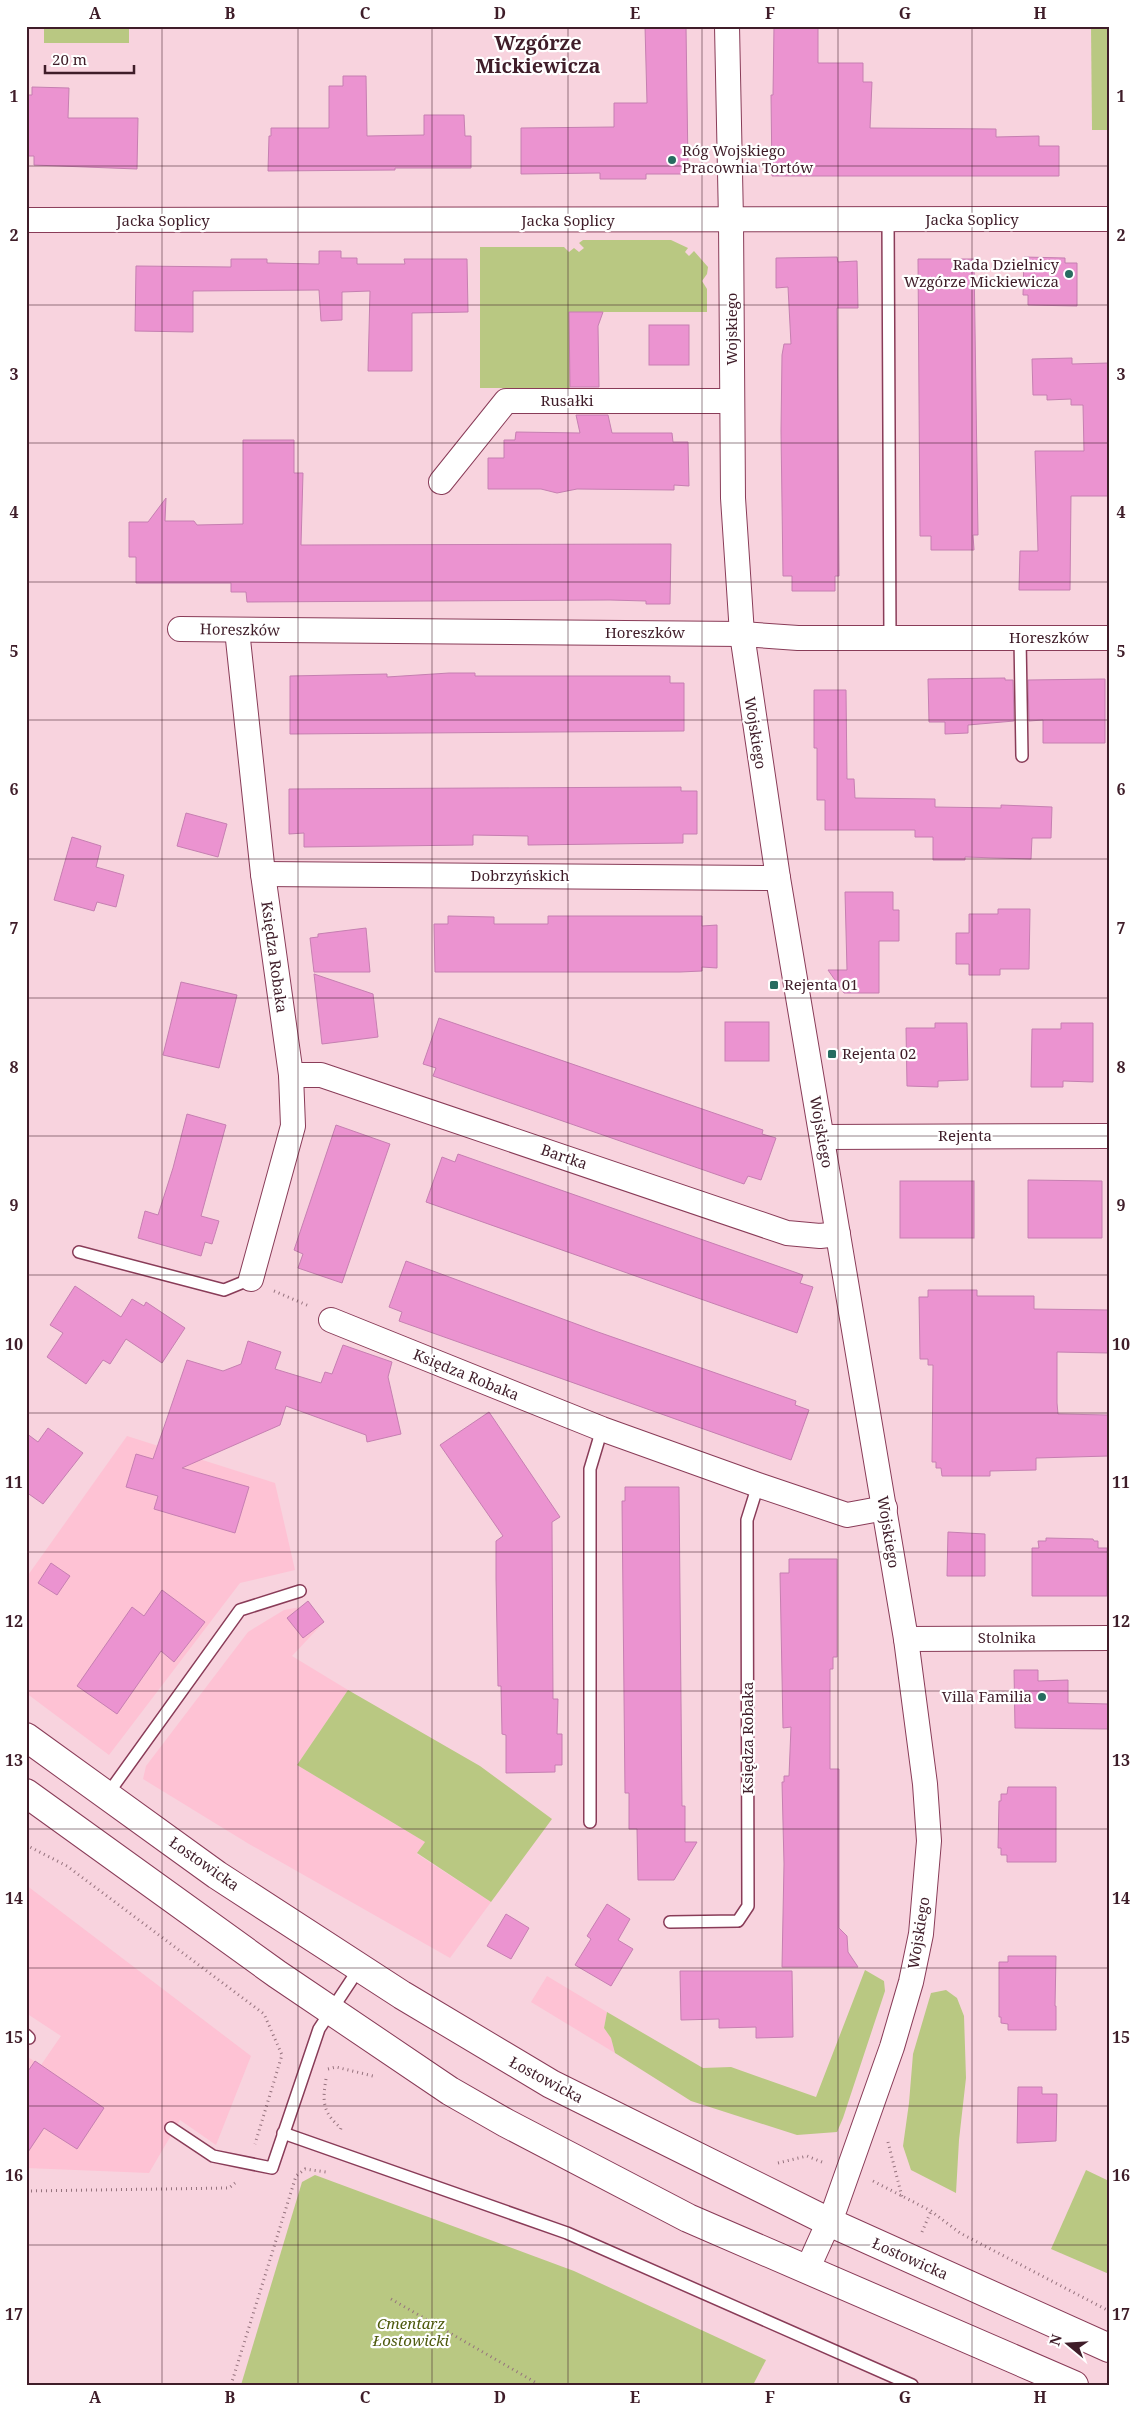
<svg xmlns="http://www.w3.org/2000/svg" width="1135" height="2411" font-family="'Noto Serif',serif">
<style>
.built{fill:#fec2d4}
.green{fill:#b9c882}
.building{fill:#eb93d0;stroke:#c67fb1}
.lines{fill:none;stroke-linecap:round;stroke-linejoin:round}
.lane-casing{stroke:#893c58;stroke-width:14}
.street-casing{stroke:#893c58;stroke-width:26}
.secondary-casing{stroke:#893c58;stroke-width:30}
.path{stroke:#95727d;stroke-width:3;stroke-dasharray:1 4;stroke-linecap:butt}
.lane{stroke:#fff;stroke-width:11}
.street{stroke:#fff;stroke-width:24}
.secondary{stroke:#fff;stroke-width:28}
.grid{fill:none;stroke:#3f1d29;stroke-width:1;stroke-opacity:0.55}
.poi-dot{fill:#276c60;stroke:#fff;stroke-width:2}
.labels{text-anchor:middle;stroke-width:4.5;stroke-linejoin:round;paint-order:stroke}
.poi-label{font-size:15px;fill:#3f1d29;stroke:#fff;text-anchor:start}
.street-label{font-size:15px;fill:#3f1d29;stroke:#fff}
.park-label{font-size:15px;font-style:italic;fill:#4d590d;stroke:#fff}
.district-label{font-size:20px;font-weight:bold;fill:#3f1d29;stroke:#fff}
.neatline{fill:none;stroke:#3f1d29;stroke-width:2}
.grid-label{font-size:16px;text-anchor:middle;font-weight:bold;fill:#3f1d29}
</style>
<rect width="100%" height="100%" fill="#f8d3de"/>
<!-- built -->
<g class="built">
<path d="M 127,1436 L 275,1483 L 295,1570 L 240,1583 L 109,1755 L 26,1693 L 26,1578 Z"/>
<path d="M 308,1601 L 324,1622 L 292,1656 L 348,1690 L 297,1765 L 425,1842 L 417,1854 L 491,1902 L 450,1958 L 249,1844 L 143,1779 L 146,1766 L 248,1632 L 284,1610 L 301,1607 Z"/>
<path d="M 26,1885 L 251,2056 L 216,2145 L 180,2120 L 149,2173 L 26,2168 L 26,2056 L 41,2065 L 61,2036 L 26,2013 Z"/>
<path d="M 547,1976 L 607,2012 L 604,2028 L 611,2038 L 615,2053 L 531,2002 Z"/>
</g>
<!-- green -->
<g class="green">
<rect x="44" y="26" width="85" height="17"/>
<path d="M 1091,26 L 1109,26 L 1109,130 L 1092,130 Z"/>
<path d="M 583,240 L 671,240 L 688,248 L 685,252 L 689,256 L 694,251 L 708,267 L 707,274 L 702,281 L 707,289 L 707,312 L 570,312 L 570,388 L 480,388 L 480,247 L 564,247 L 569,252 L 574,248 L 579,252 L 584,248 L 579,243 Z"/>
<path d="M 348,1690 L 480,1766 L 552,1819 L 491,1902 L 417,1853 L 425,1842 L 297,1765 Z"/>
<path d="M 865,1970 L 884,1981 L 885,1991 L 843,2118 L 837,2132 L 797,2135 L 691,2101 L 615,2053 L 611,2038 L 604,2028 L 607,2012 L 703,2068 L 731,2067 L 816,2097 Z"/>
<path d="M 946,1990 L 957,1998 L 964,2016 L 966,2078 L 959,2140 L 956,2193 L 911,2170 L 903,2146 L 909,2103 L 913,2054 L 931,1993 Z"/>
<path d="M 1086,2170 L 1109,2181 L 1109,2274 L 1051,2249 Z"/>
<path d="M 315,2175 L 574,2271 L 766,2360 L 753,2385 L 241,2385 L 302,2182 Z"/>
</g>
<!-- building -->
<g class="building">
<path d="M 645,26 L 686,26 L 688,167 L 681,174 L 646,174 L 646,179 L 600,179 L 600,173 L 521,174 L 521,128 L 614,127 L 614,103 L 647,103 Z"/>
<path d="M 774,26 L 818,26 L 818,63 L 863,63 L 863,82 L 872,82 L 870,128 L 996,129 L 996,137 L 1039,136 L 1039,146 L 1059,146 L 1059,176 L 772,176 L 771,95 L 773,95 Z"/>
<path d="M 343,76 L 366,76 L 367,136 L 424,135 L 424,115 L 464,115 L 465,136 L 471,136 L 471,168 L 395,168 L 395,170 L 268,171 L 269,136 L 271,136 L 271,128 L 329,128 L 329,86 L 343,86 Z"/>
<path d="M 32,87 L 69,88 L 68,118 L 138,118 L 137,169 L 34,165 L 34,156 L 26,156 L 26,95 L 32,95 Z"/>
<path d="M 319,251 L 341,251 L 341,258 L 357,258 L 357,264 L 405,264 L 404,259 L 467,259 L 468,312 L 412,313 L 412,371 L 368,371 L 370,291 L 342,292 L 342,320 L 321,321 L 319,290 L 193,291 L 193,332 L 135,331 L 136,266 L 231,267 L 231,259 L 267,259 L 267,263 L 319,264 Z"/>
<path d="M 837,257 L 838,262 L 857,261 L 858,308 L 837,308 L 839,576 L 835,576 L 835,591 L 792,591 L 792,576 L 783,576 L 781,431 L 782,355 L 784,344 L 791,344 L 788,287 L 776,288 L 776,258 Z"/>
<path d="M 1024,257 L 1065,258 L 1065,263 L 1077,263 L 1077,306 L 1028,305 L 1028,295 L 1023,295 Z"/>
<path d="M 918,259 L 974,259 L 978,535 L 973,535 L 974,550 L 931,550 L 931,536 L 920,536 Z"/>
<path d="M 569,312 L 603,312 L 598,326 L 599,387 L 570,387 Z"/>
<rect x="649" y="325" width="40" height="40"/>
<path d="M 1072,358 L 1072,364 L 1109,363 L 1109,496 L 1071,496 L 1070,590 L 1019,590 L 1020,551 L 1038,551 L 1035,451 L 1084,451 L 1083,405 L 1071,405 L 1071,399 L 1047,400 L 1047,395 L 1033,395 L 1032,359 Z"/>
<path d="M 576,415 L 608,415 L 612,433 L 672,433 L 673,442 L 688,442 L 689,486 L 674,485 L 674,490 L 577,489 L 557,493 L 541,489 L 488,489 L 488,458 L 504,458 L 504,440 L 515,440 L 516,432 L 580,433 Z"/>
<path d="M 243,440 L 294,440 L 294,473 L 303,473 L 301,545 L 671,544 L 670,604 L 646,604 L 646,601 L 610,600 L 247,602 L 246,592 L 231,592 L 231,583 L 136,583 L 136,557 L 129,557 L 129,522 L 148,522 L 166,498 L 165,521 L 194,521 L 197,525 L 243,524 Z"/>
<path d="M 449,673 L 475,673 L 475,676 L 670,676 L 670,683 L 684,683 L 684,731 L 290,734 L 290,676 L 387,674 L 387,677 Z"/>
<path d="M 1005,678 L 1005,680 L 1013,680 L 1014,721 L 968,725 L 968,733 L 945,734 L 945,722 L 929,722 L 928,679 Z"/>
<path d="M 1105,679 L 1105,743 L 1043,743 L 1043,720 L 1029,721 L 1028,680 Z"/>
<path d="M 814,690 L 846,690 L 847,779 L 854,779 L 855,798 L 935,799 L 935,807 L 1001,808 L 1001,805 L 1052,807 L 1051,838 L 1032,838 L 1031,859 L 965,857 L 965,860 L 933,860 L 933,837 L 915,837 L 915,830 L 825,830 L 825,800 L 817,800 L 817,748 L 814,748 Z"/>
<path d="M 681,787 L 681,791 L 697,791 L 697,834 L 683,834 L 683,843 L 528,845 L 528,836 L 473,835 L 473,845 L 304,847 L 304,833 L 289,834 L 289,789 Z"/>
<path d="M 186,813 L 227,824 L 218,857 L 177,846 Z"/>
<path d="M 72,837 L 101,846 L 96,867 L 124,875 L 116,907 L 97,902 L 94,911 L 54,900 Z"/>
<path d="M 845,892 L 893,892 L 893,910 L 899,910 L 899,941 L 879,941 L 879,993 L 844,993 L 828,970 L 847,970 Z"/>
<path d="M 998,909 L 1030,909 L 1029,969 L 1000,969 L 1000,975 L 969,975 L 969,964 L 956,964 L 956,933 L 969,933 L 969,914 L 998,914 Z"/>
<path d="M 448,916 L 494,917 L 494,924 L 548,924 L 548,916 L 702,916 L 702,926 L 717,925 L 717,968 L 702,967 L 702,971 L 680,972 L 435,972 L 434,924 L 448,924 Z"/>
<path d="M 366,928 L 370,972 L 314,972 L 310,938 L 318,937 L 318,934 Z"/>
<path d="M 314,974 L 373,994 L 378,1037 L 322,1044 Z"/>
<path d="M 181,982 L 237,995 L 219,1068 L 163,1055 Z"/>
<path d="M 439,1018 L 763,1130 L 762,1134 L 776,1138 L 761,1180 L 748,1176 L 744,1184 L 433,1076 L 436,1068 L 423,1064 Z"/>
<rect x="725" y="1022" width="44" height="39"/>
<path d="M 935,1023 L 967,1023 L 968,1080 L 938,1081 L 938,1087 L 907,1086 L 906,1028 L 935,1028 Z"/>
<path d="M 1061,1023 L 1093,1023 L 1093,1082 L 1063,1081 L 1063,1087 L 1031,1087 L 1032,1029 L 1061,1029 Z"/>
<path d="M 187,1114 L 226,1125 L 201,1216 L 219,1221 L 212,1244 L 205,1242 L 201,1256 L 138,1238 L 145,1211 L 158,1215 L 173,1168 Z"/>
<path d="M 336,1125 L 390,1144 L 342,1283 L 298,1268 L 303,1254 L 294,1250 Z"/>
<path d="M 458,1154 L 803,1275 L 800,1283 L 813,1287 L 797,1333 L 426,1202 L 442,1157 L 455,1162 Z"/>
<path d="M 1028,1180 L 1102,1181 L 1102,1238 L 1028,1238 Z"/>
<rect x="900" y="1181" width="74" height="57"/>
<path d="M 406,1261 L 598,1332 L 796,1401 L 795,1405 L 809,1410 L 791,1460 L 399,1321 L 402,1312 L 389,1307 Z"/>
<path d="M 75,1286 L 121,1317 L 132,1299 L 144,1306 L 146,1302 L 185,1328 L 162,1363 L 126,1339 L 110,1364 L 103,1360 L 86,1384 L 47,1357 L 63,1333 L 50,1325 Z"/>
<path d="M 928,1290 L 977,1290 L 977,1296 L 1034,1296 L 1034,1309 L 1109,1310 L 1109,1353 L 1057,1352 L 1057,1403 L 1058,1414 L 1109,1415 L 1109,1456 L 1036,1458 L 1036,1470 L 990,1471 L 990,1476 L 942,1476 L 941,1468 L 936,1468 L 936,1462 L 932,1462 L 933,1365 L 928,1365 L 928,1359 L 920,1359 L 919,1297 L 928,1297 Z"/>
<path d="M 248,1341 L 281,1352 L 275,1369 L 321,1383 L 325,1372 L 332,1374 L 343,1345 L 392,1362 L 388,1377 L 401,1434 L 367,1442 L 366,1435 L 286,1406 L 280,1425 L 182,1468 L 249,1487 L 235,1533 L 154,1509 L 158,1496 L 126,1487 L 136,1454 L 153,1459 L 187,1360 L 223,1371 L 241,1364 Z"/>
<path d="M 489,1412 L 560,1517 L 552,1522 L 553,1699 L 558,1699 L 557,1734 L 562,1734 L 562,1765 L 555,1765 L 555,1772 L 506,1773 L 506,1735 L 502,1734 L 501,1686 L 498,1686 L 496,1578 L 496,1541 L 503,1536 L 440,1445 Z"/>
<path d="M 48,1428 L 83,1453 L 43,1504 L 26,1492 L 26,1433 L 38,1442 Z"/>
<path d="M 625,1487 L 679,1487 L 682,1806 L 685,1806 L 685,1842 L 697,1842 L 674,1880 L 638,1880 L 637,1829 L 629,1829 L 629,1793 L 625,1793 L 622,1501 L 625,1501 Z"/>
<path d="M 948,1532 L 985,1534 L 985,1576 L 947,1576 Z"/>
<path d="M 1046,1538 L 1093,1539 L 1094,1541 L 1098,1541 L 1098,1548 L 1107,1548 L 1107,1596 L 1032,1596 L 1032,1548 L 1039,1548 L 1038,1541 L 1046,1541 Z"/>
<path d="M 789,1559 L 837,1559 L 837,1657 L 833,1657 L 833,1669 L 830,1669 L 830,1769 L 839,1769 L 839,1928 L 847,1936 L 848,1952 L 858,1967 L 782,1967 L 784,1864 L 782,1782 L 784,1782 L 784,1776 L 789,1776 L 791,1727 L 783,1728 L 780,1573 L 789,1573 Z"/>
<path d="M 51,1563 L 70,1576 L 57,1595 L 38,1583 Z"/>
<path d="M 162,1590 L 205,1622 L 174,1662 L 161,1651 L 117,1714 L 77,1686 L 132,1607 L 144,1616 Z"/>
<path d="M 308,1601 L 324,1622 L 303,1638 L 287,1618 Z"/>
<path d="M 1014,1670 L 1038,1670 L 1038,1681 L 1068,1680 L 1068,1703 L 1109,1704 L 1109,1729 L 1015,1728 Z"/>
<path d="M 1008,1787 L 1056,1787 L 1056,1862 L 1007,1862 L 1007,1855 L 1001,1855 L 1001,1848 L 998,1848 L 999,1801 L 1001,1801 L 1001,1794 L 1007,1794 Z"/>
<path d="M 607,1904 L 630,1919 L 618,1940 L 633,1949 L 611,1986 L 575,1965 L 591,1939 L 587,1936 Z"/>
<path d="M 506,1914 L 529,1928 L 511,1959 L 487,1946 Z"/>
<path d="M 1008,1956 L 1056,1956 L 1055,2006 L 1056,2006 L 1056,2030 L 1008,2030 L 1008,2024 L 1001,2023 L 1001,2017 L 999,2017 L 999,1962 L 1008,1962 Z"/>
<path d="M 680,1971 L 792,1971 L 793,2037 L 756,2038 L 756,2027 L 719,2028 L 719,2019 L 681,2020 Z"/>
<path d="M 35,2061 L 104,2108 L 77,2149 L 44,2128 L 26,2155 L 26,2074 Z"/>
<path d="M 1018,2087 L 1042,2087 L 1042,2094 L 1057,2094 L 1056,2141 L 1017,2143 Z"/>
</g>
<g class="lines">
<!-- lane casing -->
<g class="lane-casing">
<g id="lane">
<path d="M 888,220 L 890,638"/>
<path d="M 1020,638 L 1022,756"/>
<path d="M 79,1252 L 224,1290 L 251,1279"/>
<path d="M 107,1795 L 240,1610 L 300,1591"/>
<path d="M 590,1822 L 590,1469 L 602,1429"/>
<path d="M 670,1922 L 738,1921 L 748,1906 L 747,1520 L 758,1485"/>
<path d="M 26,2035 L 29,2038"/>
<path d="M 171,2128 L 213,2156 L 272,2168 L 319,2029 L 360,1967"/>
<path d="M 283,2133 L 567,2233 L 912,2385"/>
</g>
</g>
<!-- street casing -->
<g class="street-casing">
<g id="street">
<path d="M 727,26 L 731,221 L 733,498 L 742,634 L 778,878 L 906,1639 L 925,1784 L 929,1841 L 921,1934 L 911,1982 L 892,2047 L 835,2208 L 807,2270"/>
<path d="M 26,220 L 1109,219"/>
<path d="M 441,482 L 506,401 L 732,401"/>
<path d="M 180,629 L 742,634 L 798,638 L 1109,638"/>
<path d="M 237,630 L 263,874 L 291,1075 L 293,1126 L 251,1279"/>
<path d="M 263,874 L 778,878"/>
<path d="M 291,1075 L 321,1075 L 787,1233 L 820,1236 L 838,1234"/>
<path d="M 822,1137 L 1109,1136"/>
<path d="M 331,1320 L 602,1429 L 758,1485 L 847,1515 L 885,1508"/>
<path d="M 906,1639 L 1109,1638"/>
</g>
</g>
<!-- secondary casing -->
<g class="secondary-casing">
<g id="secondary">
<path d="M 26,1737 L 217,1875 L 402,1995 L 551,2084 L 829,2222 L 1109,2348"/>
<path d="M 26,1793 L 277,1974 L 450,2091 L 506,2123 L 688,2218 L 1074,2385"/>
</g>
</g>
<!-- path -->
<g class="path">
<path d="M 274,1291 L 309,1306"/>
<path d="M 26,1845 L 67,1866 L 264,2014 L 282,2055 L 255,2144"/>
<path d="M 328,2069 L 336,2067 L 373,2076"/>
<path d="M 326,2079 C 322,2102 323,2113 341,2128 L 340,2131"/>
<path d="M 888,2142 L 902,2197"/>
<path d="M 778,2163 L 807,2156 L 822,2162"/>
<path d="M 873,2181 L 931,2211 L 960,2233 L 1109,2311"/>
<path d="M 26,2191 L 229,2188 L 235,2183"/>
<path d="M 922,2232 L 931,2211"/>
<path d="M 391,2299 L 540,2385"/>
<path d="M 231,2385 L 296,2176 L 305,2169 L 326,2172"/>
</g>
<!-- lane -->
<use href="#lane" class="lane"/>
<!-- street -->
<use href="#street" class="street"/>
<!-- secondary -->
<use href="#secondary" class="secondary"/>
</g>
<!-- grid -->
<path class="grid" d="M 162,26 L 162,2385M 298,26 L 298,2385M 432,26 L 432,2385M 568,26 L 568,2385M 702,26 L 702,2385M 838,26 L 838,2385M 972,26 L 972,2385M 26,166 L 1109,166M 26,305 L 1109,305M 26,443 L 1109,443M 26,582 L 1109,582M 26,720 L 1109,720M 26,859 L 1109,859M 26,998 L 1109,998M 26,1136 L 1109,1136M 26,1275 L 1109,1275M 26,1413 L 1109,1413M 26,1552 L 1109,1552M 26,1691 L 1109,1691M 26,1829 L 1109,1829M 26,1968 L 1109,1968M 26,2106 L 1109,2106M 26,2245 L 1109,2245"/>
<!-- markers -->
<g class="poi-dot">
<circle cx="672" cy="160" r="5"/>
<circle cx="1069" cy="274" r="5"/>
<rect x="769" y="980" width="10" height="10" rx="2.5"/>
<rect x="827" y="1049" width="10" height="10" rx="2.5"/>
<circle cx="1042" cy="1697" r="5"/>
</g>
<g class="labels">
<!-- poi labels -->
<g class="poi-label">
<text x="682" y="156">Róg Wojskiego<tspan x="682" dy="17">Pracownia Tortów</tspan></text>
<text x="1059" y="270" text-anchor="end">Rada Dzielnicy<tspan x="1059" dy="17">Wzgórze Mickiewicza</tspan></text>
<text x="784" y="990">Rejenta 01</text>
<text x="842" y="1059">Rejenta 02</text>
<text x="1032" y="1702" text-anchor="end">Villa Familia</text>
</g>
<!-- street labels -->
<g class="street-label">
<text x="972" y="225">Jacka Soplicy</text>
<text x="163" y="226">Jacka Soplicy</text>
<text x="568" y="226">Jacka Soplicy</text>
<text transform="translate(732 329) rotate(-90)" y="5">Wojskiego</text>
<text x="567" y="406">Rusałki</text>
<text transform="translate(240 630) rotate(1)" y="5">Horeszków</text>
<text x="645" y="638">Horeszków</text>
<text x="1049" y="643">Horeszków</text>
<text transform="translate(755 733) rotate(81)" y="5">Wojskiego</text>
<text x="520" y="881">Dobrzyńskich</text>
<text transform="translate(274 957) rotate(82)" y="5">Księdza Robaka</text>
<text transform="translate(821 1132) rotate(80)" y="5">Wojskiego</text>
<text x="965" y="1141">Rejenta</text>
<text transform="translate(564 1157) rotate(19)" y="5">Bartka</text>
<text transform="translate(466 1375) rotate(22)" y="5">Księdza Robaka</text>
<text transform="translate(888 1532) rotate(81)" y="5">Wojskiego</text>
<text x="1007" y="1643">Stolnika</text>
<text transform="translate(748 1738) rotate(-90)" y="5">Księdza Robaka</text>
<text transform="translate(204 1864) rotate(35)" y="5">Łostowicka</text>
<text transform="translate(919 1933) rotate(-81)" y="5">Wojskiego</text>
<text transform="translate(546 2080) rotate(28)" y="5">Łostowicka</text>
<text transform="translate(910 2259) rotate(24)" y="5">Łostowicka</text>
</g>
<!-- park labels -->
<g class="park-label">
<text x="411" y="2329">Cmentarz<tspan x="411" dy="17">Łostowicki</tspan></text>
</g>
<!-- district labels -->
<g class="district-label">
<text x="538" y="50">Wzgórze<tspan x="538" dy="23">Mickiewicza</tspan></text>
</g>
</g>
<!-- border -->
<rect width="1135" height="2411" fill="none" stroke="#ffffff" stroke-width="55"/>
<!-- north arrow -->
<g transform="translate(1068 2344) rotate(288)" stroke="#ffffff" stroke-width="4" paint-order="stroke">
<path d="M0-4L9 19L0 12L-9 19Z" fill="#3f1d29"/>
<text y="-8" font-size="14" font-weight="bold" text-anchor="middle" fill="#3f1d29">N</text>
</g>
<!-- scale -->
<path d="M45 65v8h89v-8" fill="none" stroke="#3f1d29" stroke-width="2.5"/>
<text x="52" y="65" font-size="15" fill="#3f1d29" stroke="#ffffff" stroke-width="4" paint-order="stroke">20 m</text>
<rect x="28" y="28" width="1080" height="2356" class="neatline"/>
<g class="grid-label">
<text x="95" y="19">A</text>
<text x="230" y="19">B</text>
<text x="365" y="19">C</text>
<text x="500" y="19">D</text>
<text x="635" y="19">E</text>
<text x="770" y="19">F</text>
<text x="905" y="19">G</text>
<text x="1040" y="19">H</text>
<text x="14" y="102">1</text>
<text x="1121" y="102">1</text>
<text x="14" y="241">2</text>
<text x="1121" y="241">2</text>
<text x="14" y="380">3</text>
<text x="1121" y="380">3</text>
<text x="14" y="518">4</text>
<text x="1121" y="518">4</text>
<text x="14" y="657">5</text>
<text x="1121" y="657">5</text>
<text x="14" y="795">6</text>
<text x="1121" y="795">6</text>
<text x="14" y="934">7</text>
<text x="1121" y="934">7</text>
<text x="14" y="1073">8</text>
<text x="1121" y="1073">8</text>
<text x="14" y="1211">9</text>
<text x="1121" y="1211">9</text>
<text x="14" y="1350">10</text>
<text x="1121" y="1350">10</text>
<text x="14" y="1488">11</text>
<text x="1121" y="1488">11</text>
<text x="14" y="1627">12</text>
<text x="1121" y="1627">12</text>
<text x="14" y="1766">13</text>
<text x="1121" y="1766">13</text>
<text x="14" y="1904">14</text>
<text x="1121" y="1904">14</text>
<text x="14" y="2043">15</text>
<text x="1121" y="2043">15</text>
<text x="14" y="2181">16</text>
<text x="1121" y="2181">16</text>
<text x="14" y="2320">17</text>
<text x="1121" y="2320">17</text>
<text x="95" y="2403">A</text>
<text x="230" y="2403">B</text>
<text x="365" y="2403">C</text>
<text x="500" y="2403">D</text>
<text x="635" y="2403">E</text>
<text x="770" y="2403">F</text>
<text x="905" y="2403">G</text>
<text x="1040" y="2403">H</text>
</g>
</svg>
